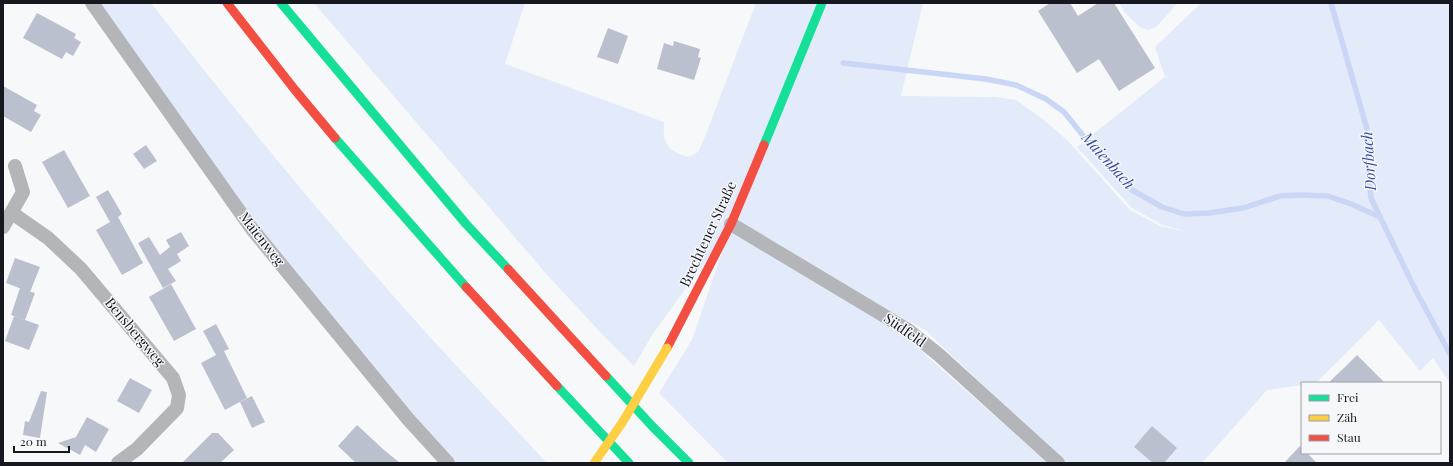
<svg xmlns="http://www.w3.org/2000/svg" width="1453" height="466" font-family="'Playfair Display',serif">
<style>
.green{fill:#e3eaf9}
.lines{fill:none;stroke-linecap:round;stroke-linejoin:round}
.stream{stroke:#cad6f5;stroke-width:5.5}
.building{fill:#bbc0ce}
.street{stroke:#b4b5b8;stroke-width:14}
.fast{stroke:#16e098;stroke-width:9}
.jam{stroke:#f24e42;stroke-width:9}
.slow-bridge{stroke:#ffcf43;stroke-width:9}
.labels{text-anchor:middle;stroke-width:3;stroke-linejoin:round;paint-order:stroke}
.street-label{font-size:14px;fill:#15181f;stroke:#f5f7fb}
.water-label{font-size:15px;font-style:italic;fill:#334b9d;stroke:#f5f7fb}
</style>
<rect width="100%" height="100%" fill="#f6f8fa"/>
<!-- green -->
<g class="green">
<path d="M 92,3 L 151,3 C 241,118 333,230 431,338 C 469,380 508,421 547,463 L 448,463 L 252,229 Z"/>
<path d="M 314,3 L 525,3 L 505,64 L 664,122 C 662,143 668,152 689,157 L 698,152 L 704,139 L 756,3 L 923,3 L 901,96 L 995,97 L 1016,100 L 1044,120 L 1069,142 L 1130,210 L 1160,226 L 1186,232 L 1161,224 L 1132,208 L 1077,147 L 1165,77 L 1155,47 L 1201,3 L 1450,3 L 1450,383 L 1433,358 L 1420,371 L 1379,320 L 1316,383 L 1302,383 L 1302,385 L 1267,390 L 1202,463 L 1065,463 L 925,330 L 739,228 L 903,335 L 1048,463 L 728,463 L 659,393 L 692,340 L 731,226 L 652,335 L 634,366 L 605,337 L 549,277 Z"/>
<path d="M 1119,3 L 1178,3 L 1156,27 L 1149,30 L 1141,28 L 1125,13 Z"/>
</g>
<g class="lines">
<!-- stream -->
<g class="stream">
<path d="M 1331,3 L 1369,136 L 1368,168 L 1371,198 L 1380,217 L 1416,291 L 1450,354"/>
<path d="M 843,63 L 986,79 L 1016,85 L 1046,99 L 1064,112 L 1098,154 L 1132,190 L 1162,207 L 1184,214 L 1209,213 L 1243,208 L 1280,196 L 1298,195 L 1328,196 L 1351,204 L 1380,217"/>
</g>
</g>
<!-- building -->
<g class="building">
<path d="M 1050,3 L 1070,3 L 1078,16 L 1098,3 L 1114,3 L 1155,68 L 1119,91 L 1099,59 L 1077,73 L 1038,11 Z"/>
<path d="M 37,13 L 76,34 L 74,38 L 81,42 L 73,56 L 66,52 L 62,59 L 23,38 Z"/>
<path d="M 608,28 L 628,36 L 618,64 L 597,57 Z"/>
<path d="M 674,41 L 700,49 L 698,57 L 701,58 L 694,80 L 657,69 L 664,43 L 673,46 Z"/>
<path d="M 3,86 L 37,105 L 34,111 L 41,115 L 31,132 L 3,116 Z"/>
<path d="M 146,145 L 157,161 L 144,169 L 133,154 Z"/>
<path d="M 64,150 L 90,196 L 68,208 L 42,162 Z"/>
<path d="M 108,190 L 122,214 L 118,217 L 143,263 L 122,275 L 96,230 L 110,222 L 96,197 Z"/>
<path d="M 181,232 L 189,246 L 177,254 L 181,261 L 168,269 L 176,281 L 163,288 L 138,243 L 149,237 L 160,255 L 170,247 L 166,240 Z"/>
<path d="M 15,258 L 40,267 L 30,292 L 6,283 Z"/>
<path d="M 171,284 L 196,329 L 174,341 L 149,297 Z"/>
<path d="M 20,288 L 35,293 L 25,320 L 11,315 Z"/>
<path d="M 14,316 L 39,325 L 29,350 L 5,341 Z"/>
<path d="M 216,324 L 229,349 L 224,351 L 247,398 L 225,410 L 201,363 L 216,355 L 203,331 Z"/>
<path d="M 1357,355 L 1385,383 L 1328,383 L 1344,368 Z"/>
<path d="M 130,378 L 152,390 L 139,413 L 117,401 Z"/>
<path d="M 41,391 L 47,392 L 40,438 L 23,435 L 25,421 L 29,422 Z"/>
<path d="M 252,396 L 265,422 L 252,428 L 240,402 Z"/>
<path d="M 87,417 L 109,429 L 96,452 L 85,445 L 80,455 L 58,443 L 76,437 Z"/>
<path d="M 357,425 L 384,450 L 400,463 L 356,463 L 338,446 Z"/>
<path d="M 1152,426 L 1177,448 L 1164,463 L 1153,463 L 1134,447 Z"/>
<path d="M 212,433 L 218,433 L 234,450 L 220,463 L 182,463 Z"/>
<path d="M 1300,446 L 1302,448 L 1302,453 L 1307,453 L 1317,463 L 1284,463 Z"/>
</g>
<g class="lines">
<!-- street -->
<g class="street">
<path d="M 92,3 L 252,229 L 408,419 L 448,463"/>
<path d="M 12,213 L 48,238 L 81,269 L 173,378 L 179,395 L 177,408 L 137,449 L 118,463"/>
<path d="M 731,224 L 908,330 L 939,355 L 1058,463"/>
<path d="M 3,227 L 23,192 L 15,166"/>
</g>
<!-- fast -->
<g class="fast">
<path d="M 281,3 L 466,224 L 508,269"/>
<path d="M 335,138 L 466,287"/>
<path d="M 764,145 L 822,3"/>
<path d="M 606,376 L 652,426 L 689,463"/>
<path d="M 557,386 L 629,463"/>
</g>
<!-- jam -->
<g class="jam">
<path d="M 227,3 L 295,90 L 335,138"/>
<path d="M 508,269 L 606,376"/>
<path d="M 466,287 L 557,386"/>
<path d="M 667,348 L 731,224 L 764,145"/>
</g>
<!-- slow-bridge -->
<path class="slow-bridge" d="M 594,463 L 622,423 L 667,348"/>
</g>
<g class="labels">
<!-- street labels -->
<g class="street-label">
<text transform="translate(708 234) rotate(-65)" y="5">Brechtener Straße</text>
<text transform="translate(262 239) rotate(52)" y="5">Maienweg</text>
<text transform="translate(905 330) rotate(35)" y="5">Südfeld</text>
<text transform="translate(135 332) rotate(50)" y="5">Bensbergweg</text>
</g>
<!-- water labels -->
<g class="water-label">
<text transform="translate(1108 161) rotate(48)" y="5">Maienbach</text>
<text transform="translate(1369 161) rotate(-94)" y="5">Dorfbach</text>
</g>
</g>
<!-- border -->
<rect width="1453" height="466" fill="none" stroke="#15181f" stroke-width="8"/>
<!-- legend -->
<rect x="1301" y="382" width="140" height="72" fill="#f5f7fb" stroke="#9b9ea3"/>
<rect x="1309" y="395" width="20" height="6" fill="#16e098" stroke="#9b9ea3"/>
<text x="1337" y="402" font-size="12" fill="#15181f">Frei</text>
<rect x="1309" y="415" width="20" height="6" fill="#ffcf43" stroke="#9b9ea3"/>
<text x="1337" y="422" font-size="12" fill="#15181f">Zäh</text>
<rect x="1309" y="435" width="20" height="6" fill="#f24e42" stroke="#9b9ea3"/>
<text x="1337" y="442" font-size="12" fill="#15181f">Stau</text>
<!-- scale -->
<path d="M14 446v6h55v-6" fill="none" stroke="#15181f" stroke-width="2"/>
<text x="20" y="446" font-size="12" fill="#15181f" stroke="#f5f7fb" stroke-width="3" paint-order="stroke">20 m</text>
</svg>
